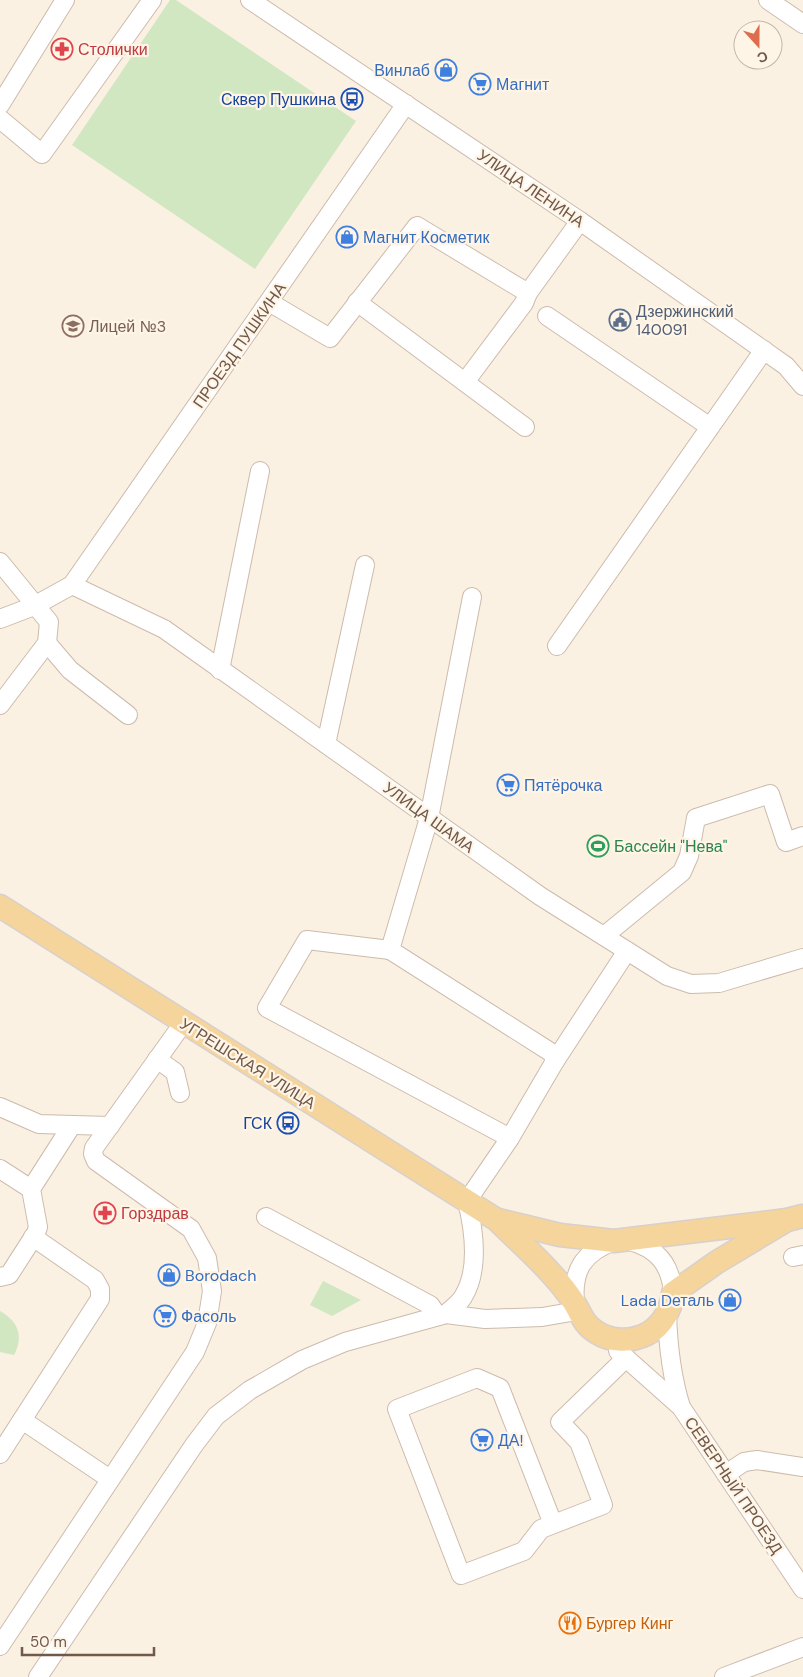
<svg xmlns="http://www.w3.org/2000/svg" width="803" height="1677" font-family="'DM Sans',sans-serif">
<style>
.green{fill:#d1e7c1}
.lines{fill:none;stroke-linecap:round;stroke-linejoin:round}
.minor-casing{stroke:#cdbbac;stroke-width:20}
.major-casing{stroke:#d7d0cc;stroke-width:25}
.minor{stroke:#fff;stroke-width:18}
.major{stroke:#f6d59d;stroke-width:22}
.labels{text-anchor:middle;stroke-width:4.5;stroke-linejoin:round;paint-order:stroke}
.health-label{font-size:16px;fill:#be3a42;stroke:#fef5e7;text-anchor:start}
.shop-label{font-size:16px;fill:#366cbe;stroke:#fef5e7;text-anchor:start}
.transit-label{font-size:16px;fill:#164399;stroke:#fef5e7;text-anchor:end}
.street-label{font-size:16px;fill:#70584a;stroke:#fef5e7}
.service-label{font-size:16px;fill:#4e5e75;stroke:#fef5e7;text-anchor:start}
.education-label{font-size:16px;fill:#785e54;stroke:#fef5e7;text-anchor:start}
.leisure-label{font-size:16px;fill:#27864d;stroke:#fef5e7;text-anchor:start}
.food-label{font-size:16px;fill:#c56008;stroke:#fef5e7;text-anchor:start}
</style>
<rect width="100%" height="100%" fill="#fbf1e2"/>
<!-- green -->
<g class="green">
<path d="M 170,0 L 176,0 L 356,121 L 255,269 L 72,145 Z"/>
<path d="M 323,1281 L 361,1300 L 332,1316 L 310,1305 Z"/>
<path d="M 0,1311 C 18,1321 24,1336 14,1355 L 0,1352 Z"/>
</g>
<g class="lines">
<!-- minor casing -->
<g class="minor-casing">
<g id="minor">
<path d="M 250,0 L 580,221 L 786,366 L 803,386"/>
<path d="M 768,0 L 803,24"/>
<path d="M 0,105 L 65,0"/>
<path d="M 0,119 L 42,154 L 152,0"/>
<path d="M 269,302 L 330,338 L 417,226 L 528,293 L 580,221"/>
<path d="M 357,302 L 525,427"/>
<path d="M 547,316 L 710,427"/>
<path d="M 465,382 L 524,303 L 528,293"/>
<path d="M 0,562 L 49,622 L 47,643 L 0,705"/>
<path d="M 72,585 L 164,629 L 540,896 L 667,976 L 691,984 L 719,983 L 803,958"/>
<path d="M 472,597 L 429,818 L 390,950 L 307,940 L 267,1008 L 510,1138"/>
<path d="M 0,619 L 34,606 L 72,585 L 406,104"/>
<path d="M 47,643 L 70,670 L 128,715"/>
<path d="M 557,646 L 764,350"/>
<path d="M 220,670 L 260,471"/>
<path d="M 326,744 L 365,565"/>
<path d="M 604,936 L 682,872 L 689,856 L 696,818 L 770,794 L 786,842 L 803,836"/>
<path d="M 390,950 L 552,1053 L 555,1061 L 510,1138 L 467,1201 C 474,1230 480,1270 463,1297 C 459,1304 451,1309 446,1314"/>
<path d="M 157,1059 L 175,1072 L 180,1093"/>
<path d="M 555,1061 L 627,951"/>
<path d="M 0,1107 L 39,1124 L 110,1126"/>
<path d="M 0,1169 L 31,1189"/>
<path d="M 266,1217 L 430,1305 L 438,1316"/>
<path d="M 630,1241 C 657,1248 671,1265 673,1293"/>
<path d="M 793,1257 L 803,1255"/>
<path d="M 0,1277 L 9,1275 L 36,1233 L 38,1227 L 31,1189 L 72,1125"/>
<path d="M 575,1303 C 572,1270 583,1253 614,1241"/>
<path d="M 667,1313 C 668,1346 671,1375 681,1407 L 803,1589"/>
<path d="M 618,1351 L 681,1407"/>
<path d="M 22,1420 L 100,1299 L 100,1289 L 95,1280 L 33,1237"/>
<path d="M 0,1454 L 22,1420 L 110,1479"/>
<path d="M 726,1474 L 744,1462 L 757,1460 L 803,1467"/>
<path d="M 553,1524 L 500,1388 L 477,1378 L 397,1409 L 461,1575 L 524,1551 L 541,1529 L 603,1505 L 579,1442 L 560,1422 L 626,1358"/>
<path d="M 0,1646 L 195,1352 L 207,1323 L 212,1291 L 207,1258 L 191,1229 L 96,1161 L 93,1154 L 94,1148 L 184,1022"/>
<path d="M 38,1677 L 194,1445 L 216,1416 L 250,1390 L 302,1360 L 345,1342 L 446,1314 L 485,1319 L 542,1317 L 577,1311"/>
<path d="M 724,1677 L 803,1647"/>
</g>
</g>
<!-- major casing -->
<g class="major-casing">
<g id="major">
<path d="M 0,906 L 497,1220 C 523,1246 553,1271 573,1301 C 581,1313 583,1324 596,1332 C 611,1342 631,1342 647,1334 C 662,1326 671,1310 673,1293 L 717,1262 L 787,1220"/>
<path d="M 498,1220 L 560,1235 L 614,1241 L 787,1220 L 803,1216"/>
</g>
</g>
<!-- minor -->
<use href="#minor" class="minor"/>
<!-- major -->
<use href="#major" class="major"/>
</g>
<!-- icons -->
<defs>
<g id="pharmacy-ring" transform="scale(1.125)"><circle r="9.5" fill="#fef5e7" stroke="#e0444e" stroke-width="1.5"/><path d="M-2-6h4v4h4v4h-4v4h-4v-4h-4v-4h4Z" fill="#e0444e"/></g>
<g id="shop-ring" transform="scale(1.125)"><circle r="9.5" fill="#fef5e7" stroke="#3f7fe0" stroke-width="1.5"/><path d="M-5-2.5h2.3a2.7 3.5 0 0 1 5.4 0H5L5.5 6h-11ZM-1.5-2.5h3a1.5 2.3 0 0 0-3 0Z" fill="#3f7fe0"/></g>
<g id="supermarket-ring" transform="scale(1.125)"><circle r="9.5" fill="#fef5e7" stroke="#3f7fe0" stroke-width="1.5"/><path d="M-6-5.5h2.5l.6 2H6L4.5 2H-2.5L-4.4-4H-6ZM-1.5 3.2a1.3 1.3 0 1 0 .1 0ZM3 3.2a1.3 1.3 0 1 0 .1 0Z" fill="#3f7fe0"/></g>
<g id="bus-ring" transform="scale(1.125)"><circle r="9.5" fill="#fef5e7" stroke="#1a4fb4" stroke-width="1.5"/><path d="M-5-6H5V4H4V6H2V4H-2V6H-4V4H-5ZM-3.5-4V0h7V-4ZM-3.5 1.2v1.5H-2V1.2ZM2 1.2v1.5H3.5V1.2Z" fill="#1a4fb4"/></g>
<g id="civic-ring" transform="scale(1.125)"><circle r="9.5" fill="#fef5e7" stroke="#5c6f8a" stroke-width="1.5"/><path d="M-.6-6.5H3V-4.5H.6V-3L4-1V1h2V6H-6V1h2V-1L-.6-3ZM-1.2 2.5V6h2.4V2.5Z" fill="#5c6f8a"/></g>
<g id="school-ring" transform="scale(1.125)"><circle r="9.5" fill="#fef5e7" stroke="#8d6e63" stroke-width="1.5"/><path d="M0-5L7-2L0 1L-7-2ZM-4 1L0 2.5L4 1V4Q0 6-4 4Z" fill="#8d6e63"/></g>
<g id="stadium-ring" transform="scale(1.125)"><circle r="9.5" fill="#fef5e7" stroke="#2e9e5b" stroke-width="1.5"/><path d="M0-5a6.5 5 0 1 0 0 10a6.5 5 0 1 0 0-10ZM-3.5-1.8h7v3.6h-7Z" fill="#2e9e5b"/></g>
<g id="restaurant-ring" transform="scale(1.125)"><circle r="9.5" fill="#fef5e7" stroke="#e8710a" stroke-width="1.5"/><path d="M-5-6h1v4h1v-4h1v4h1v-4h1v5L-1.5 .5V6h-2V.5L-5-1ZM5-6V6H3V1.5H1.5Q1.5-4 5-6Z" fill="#e8710a"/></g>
</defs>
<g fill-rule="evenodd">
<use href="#pharmacy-ring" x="62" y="49"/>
<use href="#shop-ring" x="446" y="70"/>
<use href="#supermarket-ring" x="480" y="84"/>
<use href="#bus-ring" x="352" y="99"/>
<use href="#shop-ring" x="347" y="237"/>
<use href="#civic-ring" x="620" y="320"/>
<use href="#school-ring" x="73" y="326"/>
<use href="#supermarket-ring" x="508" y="785"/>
<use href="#stadium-ring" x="598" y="846"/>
<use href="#bus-ring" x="288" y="1123"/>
<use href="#pharmacy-ring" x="105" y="1213"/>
<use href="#shop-ring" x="169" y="1275"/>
<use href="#shop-ring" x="730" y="1300"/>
<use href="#supermarket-ring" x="165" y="1316"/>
<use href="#supermarket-ring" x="482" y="1440"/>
<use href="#restaurant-ring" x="570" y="1623"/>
</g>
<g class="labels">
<!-- health labels -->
<g class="health-label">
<text x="78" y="55">Столички</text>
<text x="121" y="1219">Горздрав</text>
</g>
<!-- shop labels -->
<g class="shop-label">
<text x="430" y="76" text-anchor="end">Винлаб</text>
<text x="496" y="90">Магнит</text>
<text x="363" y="243">Магнит Косметик</text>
<text x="524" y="791">Пятёрочка</text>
<text x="185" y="1281">Borodach</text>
<text x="714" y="1306" text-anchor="end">Lada Dеталь</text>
<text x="181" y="1322">Фасоль</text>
<text x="498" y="1446">ДА!</text>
</g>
<!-- transit labels -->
<g class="transit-label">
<text x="336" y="105">Сквер Пушкина</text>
<text x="272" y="1129">ГСК</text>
</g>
<!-- street labels -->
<g class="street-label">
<text transform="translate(531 188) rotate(34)" y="6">УЛИЦА ЛЕНИНА</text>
<text transform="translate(239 345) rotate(-55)" y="6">ПРОЕЗД ПУШКИНА</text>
<text transform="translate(429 817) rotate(36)" y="6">УЛИЦА ШАМА</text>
<text transform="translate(248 1063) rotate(32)" y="6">УГРЕШСКАЯ УЛИЦА</text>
<text transform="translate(734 1485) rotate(56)" y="6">СЕВЕРНЫЙ ПРОЕЗД</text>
</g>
<!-- service labels -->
<g class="service-label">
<text x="636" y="317">Дзержинский<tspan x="636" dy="18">140091</tspan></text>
</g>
<!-- education labels -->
<g class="education-label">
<text x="89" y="332">Лицей №3</text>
</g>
<!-- leisure labels -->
<g class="leisure-label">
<text x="614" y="852">Бассейн "Нева"</text>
</g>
<!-- food labels -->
<g class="food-label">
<text x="586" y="1629">Бургер Кинг</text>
</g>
</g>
<!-- north arrow -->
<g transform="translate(758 45) rotate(159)"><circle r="24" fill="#fef5e7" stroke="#c5b6a8"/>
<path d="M0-4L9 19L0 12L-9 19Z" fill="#de6d4d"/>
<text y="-8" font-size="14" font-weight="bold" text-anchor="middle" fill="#70584a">С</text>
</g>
<!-- scale -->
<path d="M22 1647v8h132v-8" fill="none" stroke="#70584a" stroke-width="2.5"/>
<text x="30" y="1647" font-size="15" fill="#70584a" stroke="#fef5e7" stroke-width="4" paint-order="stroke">50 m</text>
</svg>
